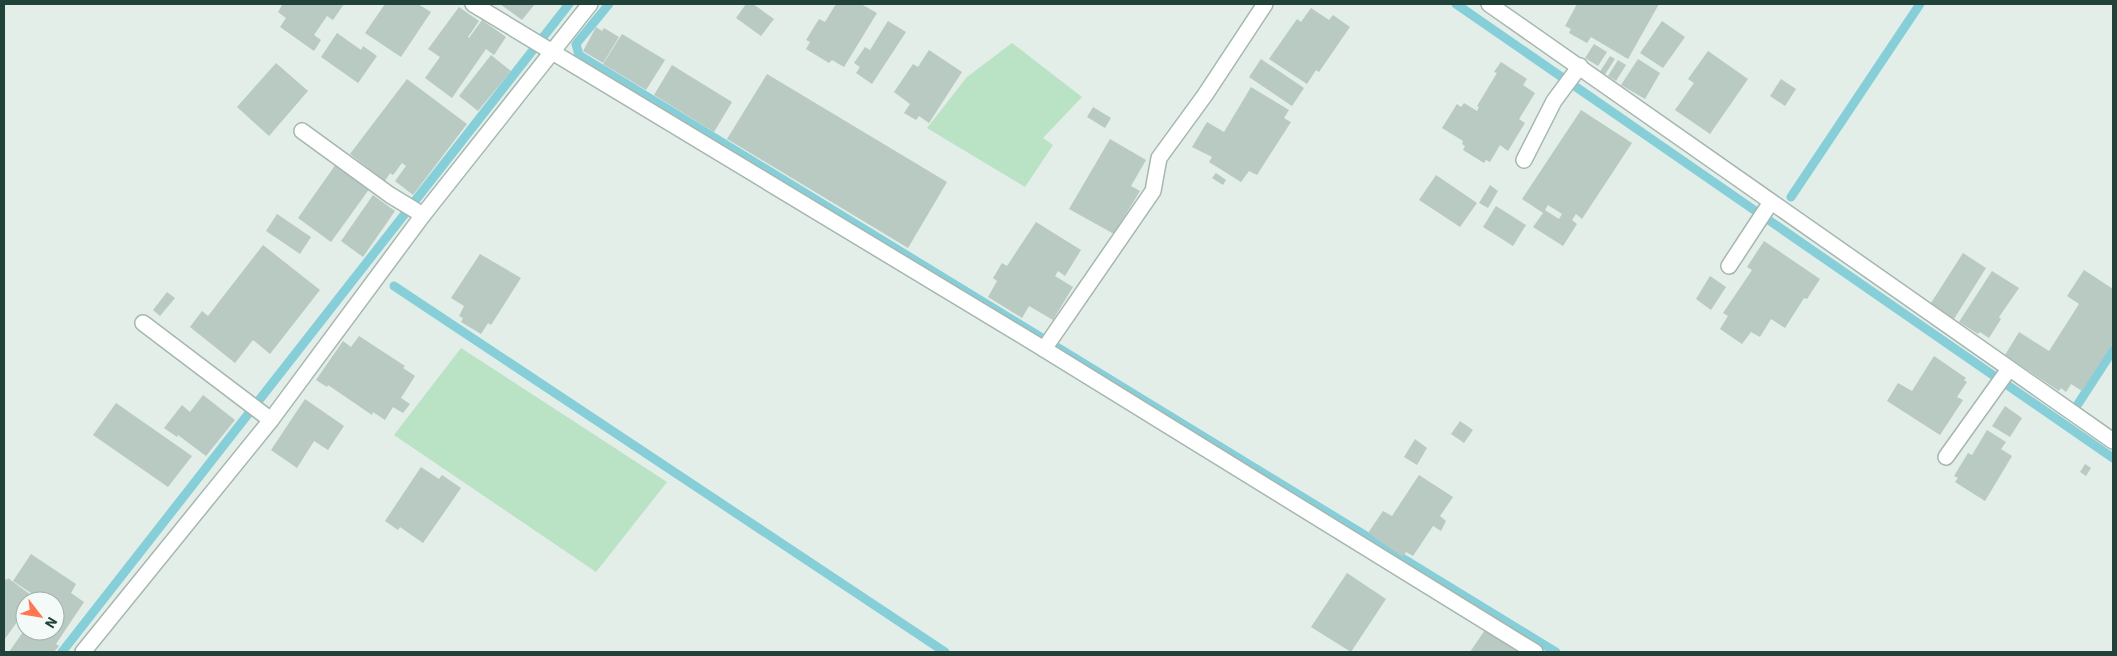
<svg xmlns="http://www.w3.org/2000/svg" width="2117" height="656" font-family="'IBM Plex Sans',sans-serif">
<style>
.green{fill:#bae2c4}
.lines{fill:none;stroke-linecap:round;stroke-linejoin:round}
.stream{stroke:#86cfd9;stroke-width:9}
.building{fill:#b8cac2;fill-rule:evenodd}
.service-casing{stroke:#a5b7b0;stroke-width:18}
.minor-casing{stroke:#a5b7b0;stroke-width:18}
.service{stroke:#fff;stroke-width:15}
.minor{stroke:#fff;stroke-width:15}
</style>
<rect width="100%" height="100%" fill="#e3eee9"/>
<!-- green -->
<g class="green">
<path d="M 1012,43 L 1082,97 L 1043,138 L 1053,145 L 1025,187 L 927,128 L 967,77 Z"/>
<path d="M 461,348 L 667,482 L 596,572 L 394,435 Z"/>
</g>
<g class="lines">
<!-- stream -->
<g class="stream">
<path d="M 609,4 L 576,44 L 579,55 L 1556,652"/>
<path d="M 1456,4 L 2113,458"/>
<path d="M 1791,197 L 1920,4"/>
<path d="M 394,286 L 945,652"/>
<path d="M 2078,404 L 2113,350"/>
<path d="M 62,652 L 569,4"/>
</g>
</g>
<!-- building -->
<g class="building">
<path d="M 280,4 L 344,4 L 333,20 L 327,16 L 314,35 L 321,40 L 314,51 L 280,27 L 286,18 L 278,12 L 282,5 Z"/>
<path d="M 385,4 L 418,4 L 431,12 L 401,57 L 365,33 Z"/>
<path d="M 500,4 L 535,4 L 522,20 Z"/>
<path d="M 746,4 L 753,4 L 774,19 L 761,36 L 736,18 Z"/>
<path d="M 836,4 L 861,4 L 877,13 L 844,67 L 832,60 L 829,63 L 806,49 L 810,42 L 806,40 L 819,19 L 825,22 Z"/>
<path d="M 1577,4 L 1659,4 L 1628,59 L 1591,37 L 1587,43 L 1569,33 L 1571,29 L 1565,26 Z"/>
<path d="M 459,7 L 479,21 L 468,37 L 469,38 L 482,20 L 506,37 L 494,55 L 486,49 L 452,98 L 425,78 L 440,57 L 428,49 Z"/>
<path d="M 1311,8 L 1329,20 L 1333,15 L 1350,27 L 1319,72 L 1316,70 L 1307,84 L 1269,59 L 1297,19 L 1301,22 Z"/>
<path d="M 888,21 L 906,32 L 872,84 L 856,73 L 860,67 L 854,63 L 865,47 L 870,50 Z"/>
<path d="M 1662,21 L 1685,37 L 1663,68 L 1640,53 Z"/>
<path d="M 596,27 L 602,31 L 604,28 L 619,37 L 603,63 L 583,51 Z"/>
<path d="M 337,33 L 361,50 L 363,46 L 377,56 L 358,83 L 321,57 Z"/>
<path d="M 622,34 L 665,60 L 646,90 L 603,64 Z"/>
<path d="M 1594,44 L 1607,52 L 1598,66 L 1585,58 Z"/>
<path d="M 929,50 L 962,72 L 929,123 L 919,116 L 916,120 L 904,113 L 910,104 L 894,92 L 913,64 L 918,67 Z"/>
<path d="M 1708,51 L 1748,79 L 1710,134 L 1675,110 L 1694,83 L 1688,79 Z"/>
<path d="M 491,55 L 511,71 L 478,111 L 459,96 Z"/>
<path d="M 1610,56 L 1615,59 L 1604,76 L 1599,73 Z"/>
<path d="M 1261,59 L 1304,88 L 1292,106 L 1249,77 Z"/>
<path d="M 1638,59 L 1660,73 L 1645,99 L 1621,85 Z"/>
<path d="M 1618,60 L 1626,65 L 1616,81 L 1608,76 Z"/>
<path d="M 1501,62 L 1527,79 L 1523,85 L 1535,93 L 1519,119 L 1525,123 L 1508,151 L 1500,145 L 1490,162 L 1486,160 L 1484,163 L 1463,150 L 1465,146 L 1462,144 L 1463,141 L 1442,128 L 1457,104 L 1461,107 L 1464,103 L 1477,111 L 1479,107 L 1477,106 L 1497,73 L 1494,72 Z"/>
<path d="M 276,63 L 308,91 L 269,136 L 237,107 Z"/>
<path d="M 672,65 L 732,102 L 714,132 L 654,95 Z"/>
<path d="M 767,74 L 947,182 L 908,248 L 727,139 Z"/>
<path d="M 407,79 L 467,124 L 413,195 L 395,181 L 406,166 L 402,163 L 393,175 L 390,173 L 385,181 L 350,154 Z"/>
<path d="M 1781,79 L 1796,89 L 1785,106 L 1770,96 Z"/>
<path d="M 1251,87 L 1289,110 L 1284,118 L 1291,122 L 1257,175 L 1249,171 L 1241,182 L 1209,162 L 1212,157 L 1192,147 L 1207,122 L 1224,132 Z"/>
<path d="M 1093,107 L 1111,118 L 1105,128 L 1087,117 Z"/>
<path d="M 1581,110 L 1632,143 L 1582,219 L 1576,214 L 1572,220 L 1577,224 L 1563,246 L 1533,227 L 1543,213 L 1522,199 ZM 1548,205 L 1562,214 L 1559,219 L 1545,210 Z"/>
<path d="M 1110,139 L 1146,160 L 1131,186 L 1140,191 L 1114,234 L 1069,209 Z"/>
<path d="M 336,164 L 370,188 L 331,242 L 298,218 Z"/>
<path d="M 1216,173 L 1226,180 L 1223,185 L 1212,178 Z"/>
<path d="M 1436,175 L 1477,203 L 1460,227 L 1419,200 Z"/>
<path d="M 1490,185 L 1498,191 L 1488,208 L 1479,203 Z"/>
<path d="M 373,195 L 395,211 L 363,257 L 341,241 Z"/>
<path d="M 1496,206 L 1526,225 L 1513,246 L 1483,227 Z"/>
<path d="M 277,214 L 311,237 L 300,254 L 266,231 Z"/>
<path d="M 1036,222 L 1081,250 L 1065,276 L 1058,271 L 1055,276 L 1073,287 L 1053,320 L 1029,306 L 1022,318 L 988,297 L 997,281 L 993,278 L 1002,263 L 1007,266 Z"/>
<path d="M 1764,241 L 1820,279 L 1807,299 L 1804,298 L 1785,328 L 1771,319 L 1760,337 L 1751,332 L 1742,344 L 1720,329 L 1728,316 L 1723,313 L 1752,270 L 1747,267 Z"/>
<path d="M 263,245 L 320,290 L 270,354 L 253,340 L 235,363 L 190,327 L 202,311 L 208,316 Z"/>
<path d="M 1963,253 L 1986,268 L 1954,319 L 1931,303 Z"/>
<path d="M 480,254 L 521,278 L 491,325 L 488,323 L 481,334 L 461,322 L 463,318 L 459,316 L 464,306 L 451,298 Z"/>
<path d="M 2084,270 L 2113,289 L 2113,343 L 2082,391 L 2071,384 L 2066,392 L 2061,388 L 2059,391 L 2005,355 L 2019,332 L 2049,351 L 2079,304 L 2067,296 Z"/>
<path d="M 1992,271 L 2019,288 L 1999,317 L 2001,319 L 1989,338 L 1980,332 L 1978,334 L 1959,322 Z"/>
<path d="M 1710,276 L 1726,287 L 1711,310 L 1696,299 Z"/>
<path d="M 167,292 L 175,298 L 160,316 L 153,310 Z"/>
<path d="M 359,336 L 405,366 L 403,368 L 415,376 L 401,398 L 410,404 L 403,413 L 393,407 L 385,420 L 373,412 L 372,415 L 328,385 L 327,387 L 316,380 L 343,341 L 351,347 Z"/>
<path d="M 1934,356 L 1966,378 L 1964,380 L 1967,382 L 1957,397 L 1963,400 L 1940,435 L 1887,401 L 1898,383 L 1912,391 Z"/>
<path d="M 203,395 L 235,420 L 206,456 L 178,435 L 177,437 L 164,428 L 182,405 L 190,412 Z"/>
<path d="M 305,399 L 344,426 L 328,450 L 314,441 L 297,468 L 271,450 Z"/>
<path d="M 116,403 L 192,456 L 168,487 L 93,435 Z"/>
<path d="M 2005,406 L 2022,418 L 2010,437 L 1992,426 Z"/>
<path d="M 1460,421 L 1473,430 L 1464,443 L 1451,434 Z"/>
<path d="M 1987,430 L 2006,442 L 2001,449 L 2012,456 L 1985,501 L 1955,482 L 1958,478 L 1954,476 L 1968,453 L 1972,455 Z"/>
<path d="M 1415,439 L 1427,448 L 1417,465 L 1404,457 Z"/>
<path d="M 2085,464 L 2091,468 L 2086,476 L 2080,472 Z"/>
<path d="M 421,467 L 439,479 L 442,475 L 461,488 L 423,543 L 400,527 L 398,530 L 385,521 Z"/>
<path d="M 1419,475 L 1453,497 L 1440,516 L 1446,521 L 1441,531 L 1433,526 L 1413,556 L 1406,552 L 1403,557 L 1368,533 L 1383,511 L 1392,516 Z"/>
<path d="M 31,554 L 76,584 L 71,593 L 84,602 L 56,644 L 59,646 L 54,652 L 9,652 L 25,629 L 25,631 L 55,631 L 55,601 L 43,601 L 13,581 Z"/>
<path d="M 1347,573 L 1386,599 L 1351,652 L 1311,627 Z"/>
<path d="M 4,578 L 7,580 L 8,578 L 35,598 L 32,601 L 25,601 L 25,611 L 4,640 Z"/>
<path d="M 1485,630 L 1519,652 L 1470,652 Z"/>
</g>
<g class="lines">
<!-- service casing -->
<g class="service-casing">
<g id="service">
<path d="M 473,4 L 1044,349"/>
<path d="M 302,131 L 390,195 L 423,215"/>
<path d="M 1524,160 L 1554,101 L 1580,66"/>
<path d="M 1729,266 L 1771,202"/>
<path d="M 143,323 L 271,420"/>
<path d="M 1946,457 L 2009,369"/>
</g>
</g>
<!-- minor casing -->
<g class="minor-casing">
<g id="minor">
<path d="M 1265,4 L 1205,95 L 1159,158 L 1153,191 L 1044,349 L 1535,652"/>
<path d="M 1489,4 L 2113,441"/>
<path d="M 83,652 L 271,420 L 423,215 L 590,4"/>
</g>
</g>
<!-- service -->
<use href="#service" class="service"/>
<!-- minor -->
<use href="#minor" class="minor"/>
</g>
<!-- border -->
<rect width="2117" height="656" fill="none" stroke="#204238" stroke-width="10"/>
<!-- north arrow -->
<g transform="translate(40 616) rotate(121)"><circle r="24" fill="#f4faf7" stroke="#9fb0ab"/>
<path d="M0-4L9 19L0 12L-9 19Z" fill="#ff7651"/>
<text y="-8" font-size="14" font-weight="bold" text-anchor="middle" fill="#204238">N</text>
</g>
</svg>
